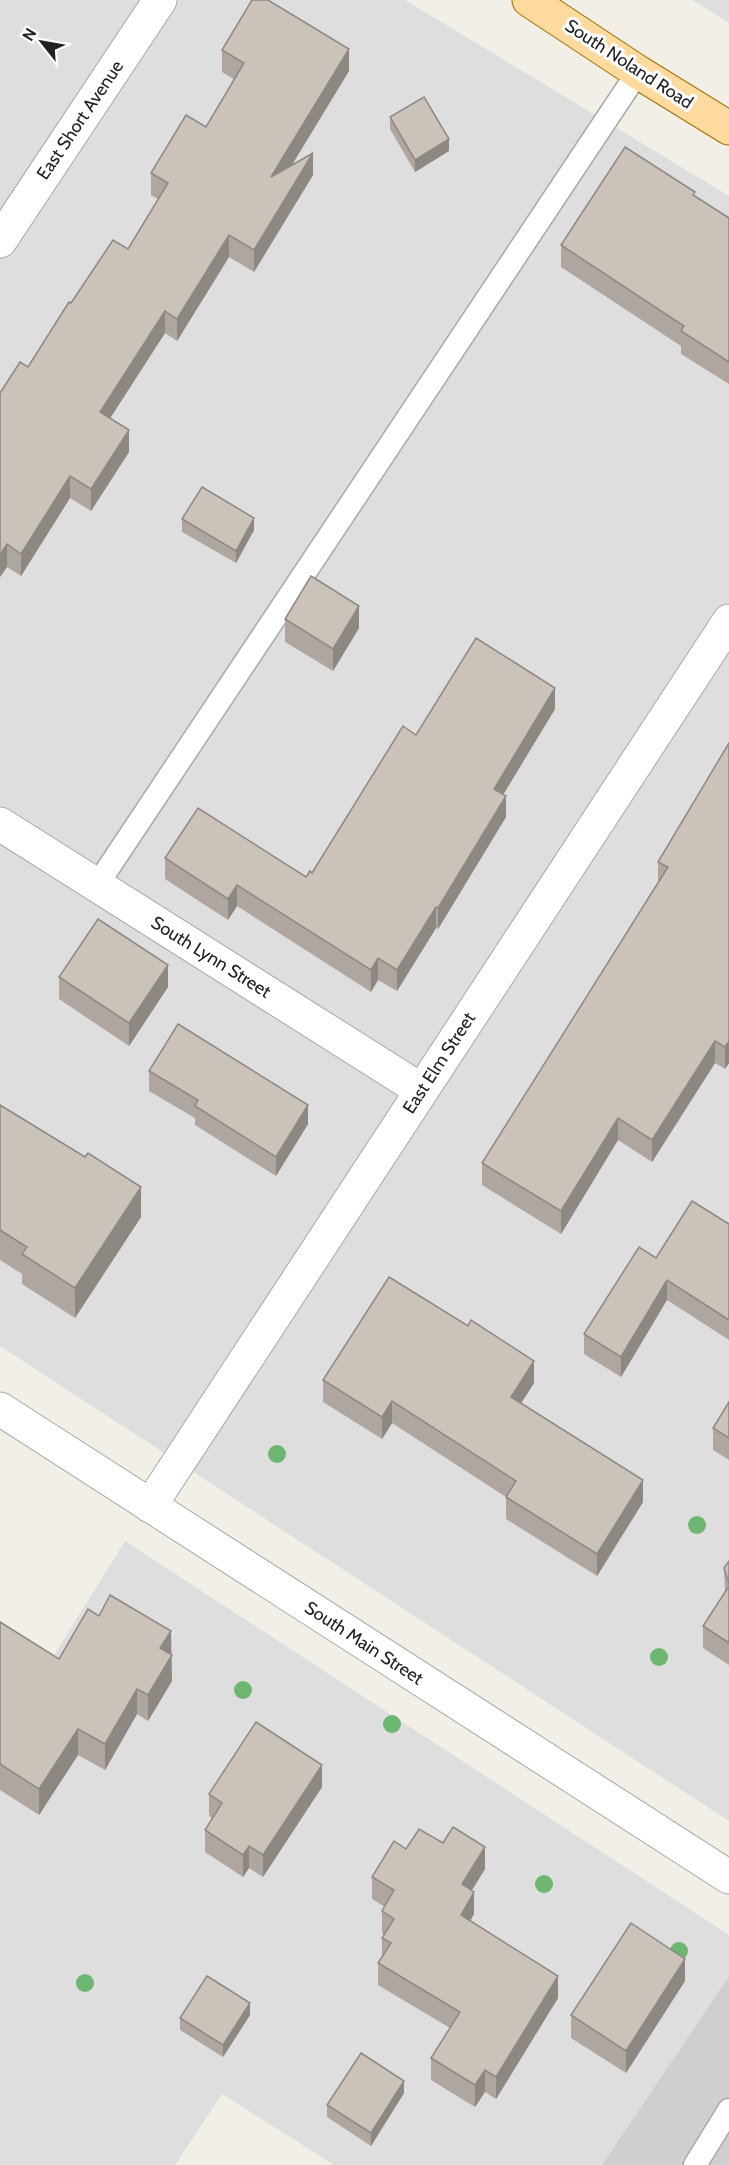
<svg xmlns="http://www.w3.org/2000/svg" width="729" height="2165" font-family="Cabin,sans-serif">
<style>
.residential{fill:#dfdede}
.religious{fill:#cfcfcf}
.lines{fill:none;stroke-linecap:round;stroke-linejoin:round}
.lane-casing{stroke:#a8a8a8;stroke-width:25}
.street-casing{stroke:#a8a8a8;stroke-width:35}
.primary-casing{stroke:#9e7100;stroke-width:35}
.lane{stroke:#fff;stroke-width:22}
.street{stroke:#fff;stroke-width:33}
.primary{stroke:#ffda9f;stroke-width:33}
.tree{fill:#6db672}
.wall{fill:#afa79f}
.shaded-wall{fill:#8e8882}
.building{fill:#cbc2b9;stroke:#8e8882;stroke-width:1.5}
.labels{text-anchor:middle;stroke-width:6;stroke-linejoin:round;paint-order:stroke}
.street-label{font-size:18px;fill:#212121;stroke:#fff}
</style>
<rect width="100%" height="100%" fill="#f2efe7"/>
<!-- residential -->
<g class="residential">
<path d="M 0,0 L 405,0 L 729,196 L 729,1821 L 0,1346 Z"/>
<path d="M 692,0 L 729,0 L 729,23 Z"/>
<path d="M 125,1541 L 729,1935 L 729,1976 L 602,2165 L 334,2165 L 222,2094 L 175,2165 L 0,2165 L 0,1742 Z"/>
</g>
<!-- religious -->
<path class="religious" d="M 729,1976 L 729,2165 L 602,2165 Z"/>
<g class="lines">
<!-- lane casing -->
<g class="lane-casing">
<g id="lane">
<path d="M 97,885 L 638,72"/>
<path d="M 695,2165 L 729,2110"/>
</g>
</g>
<!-- street casing -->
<g class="street-casing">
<g id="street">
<path d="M 0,241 L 160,0"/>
<path d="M 0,824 L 421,1090"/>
<path d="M 0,1409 L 729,1877"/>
<path d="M 150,1506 L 729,621"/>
</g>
</g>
<!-- primary casing -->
<g class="primary-casing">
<path id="primary" d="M 529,0 L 638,72 L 729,128"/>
</g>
<!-- lane -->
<use href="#lane" class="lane"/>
<!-- street -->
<use href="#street" class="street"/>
<!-- primary -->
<use href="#primary" class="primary"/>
</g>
<!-- trees -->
<g class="tree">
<circle cx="277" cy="1454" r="9"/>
<circle cx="697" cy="1525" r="9"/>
<circle cx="659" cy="1657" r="9"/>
<circle cx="243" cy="1690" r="9"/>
<circle cx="392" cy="1724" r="9"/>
<circle cx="544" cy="1884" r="9"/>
<circle cx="679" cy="1951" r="9"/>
<circle cx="85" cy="1983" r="9"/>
</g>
<!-- wall -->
<g class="wall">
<path d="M 222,50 L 349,71 L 292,165 L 313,175 L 254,272 L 229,257 L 177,341 L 165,333 L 110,418 L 129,452 L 91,511 L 70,498 L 21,576 L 7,567 L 0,577 L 0,393 L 28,367 L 71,303 L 128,249 L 158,199 L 151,195 L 151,173 L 206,127 L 235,80 L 222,72 Z"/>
<path d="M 390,117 L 449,151 L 415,172 L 390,129 Z"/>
<path d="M 695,196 L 729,218 L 729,384 L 681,354 L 681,346 L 561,267 L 561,245 Z"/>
<path d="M 182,519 L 254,530 L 236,563 L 182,532 Z"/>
<path d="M 285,619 L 359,628 L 333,671 L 285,642 Z"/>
<path d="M 555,709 L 503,794 L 506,817 L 438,929 L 436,928 L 397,991 L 378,980 L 371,992 L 237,906 L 228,920 L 165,879 L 165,858 L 306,877 L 312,873 L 416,735 Z"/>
<path d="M 729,743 L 729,1063 L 725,1069 L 715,1063 L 652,1162 L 618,1140 L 561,1234 L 482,1185 L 482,1163 L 658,883 L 658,862 Z"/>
<path d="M 59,977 L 168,987 L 129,1046 L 59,999 Z"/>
<path d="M 149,1071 L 308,1124 L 276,1176 L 195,1125 L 195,1118 L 149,1091 Z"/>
<path d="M 0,1105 L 141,1217 L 75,1318 L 22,1284 L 22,1274 L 0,1260 Z"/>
<path d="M 729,1224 L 729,1340 L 667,1300 L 621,1377 L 584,1354 L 584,1334 L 656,1258 Z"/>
<path d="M 323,1380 L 534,1383 L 521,1403 L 643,1502 L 597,1576 L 506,1519 L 506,1497 L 392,1423 L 382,1439 L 323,1402 Z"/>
<path d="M 729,1402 L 729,1460 L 713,1450 L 713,1428 Z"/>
<path d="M 729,1561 L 729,1665 L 703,1648 L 703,1626 L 725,1593 L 724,1568 Z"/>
<path d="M 99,1616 L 171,1655 L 172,1681 L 148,1721 L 137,1714 L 105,1770 L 78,1755 L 39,1815 L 0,1790 L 0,1622 L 59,1659 Z"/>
<path d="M 322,1787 L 263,1877 L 249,1868 L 243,1877 L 205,1852 L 205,1830 L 212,1818 L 209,1816 L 209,1794 Z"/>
<path d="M 406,1849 L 485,1869 L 472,1890 L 474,1914 L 470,1921 L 558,1998 L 496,2099 L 485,2092 L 475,2107 L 431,2080 L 431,2058 L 450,2028 L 378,1985 L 378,1963 L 382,1957 L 382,1938 L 384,1935 L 382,1933 L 382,1911 L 385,1907 L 372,1899 L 372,1877 Z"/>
<path d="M 685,1981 L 626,2073 L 571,2038 L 571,2015 Z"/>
<path d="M 250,2015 L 223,2057 L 180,2030 L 180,2018 Z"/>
<path d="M 404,2093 L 371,2146 L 327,2117 L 327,2105 Z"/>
</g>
<!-- shaded-wall -->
<g class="shaded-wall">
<path d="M 349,49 L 349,71 L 271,199 L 271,177 Z"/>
<path d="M 449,139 L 449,151 L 415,172 L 415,160 Z"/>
<path d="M 313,153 L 313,175 L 254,272 L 254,250 Z"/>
<path d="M 229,235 L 229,257 L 177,341 L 177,319 Z"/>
<path d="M 165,311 L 165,333 L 100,434 L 100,412 Z"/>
<path d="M 129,430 L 129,452 L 91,511 L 91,489 Z"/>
<path d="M 70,476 L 70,498 L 21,576 L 21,554 Z"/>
<path d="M 254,518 L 254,530 L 236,563 L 236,551 Z"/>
<path d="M 7,544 L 7,567 L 0,577 L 0,555 Z"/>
<path d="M 359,606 L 359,628 L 333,671 L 333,649 Z"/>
<path d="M 555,688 L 555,709 L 494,810 L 494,789 Z"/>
<path d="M 506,796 L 506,817 L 438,929 L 438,908 Z"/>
<path d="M 237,885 L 237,906 L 228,920 L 228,899 Z"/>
<path d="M 436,907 L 436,928 L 397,991 L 397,970 Z"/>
<path d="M 378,958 L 378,980 L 371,992 L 371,970 Z"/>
<path d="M 168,965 L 168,987 L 129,1046 L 129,1023 Z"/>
<path d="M 715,1041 L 715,1063 L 652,1162 L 652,1140 Z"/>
<path d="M 729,1041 L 729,1063 L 725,1069 L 725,1047 Z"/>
<path d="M 308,1105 L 308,1124 L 276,1176 L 276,1157 Z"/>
<path d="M 618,1118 L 618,1140 L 561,1234 L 561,1211 Z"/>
<path d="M 141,1187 L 141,1217 L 75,1318 L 75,1288 Z"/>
<path d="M 667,1280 L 667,1300 L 621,1377 L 621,1357 Z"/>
<path d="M 534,1361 L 534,1383 L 511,1419 L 511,1397 Z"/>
<path d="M 392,1401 L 392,1423 L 382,1439 L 382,1417 Z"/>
<path d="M 643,1480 L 643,1502 L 597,1576 L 597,1554 Z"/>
<path d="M 171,1631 L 172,1681 L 148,1721 L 148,1695 L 160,1648 Z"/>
<path d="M 137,1689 L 137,1714 L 105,1770 L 105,1744 Z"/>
<path d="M 78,1729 L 78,1755 L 39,1815 L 39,1789 Z"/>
<path d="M 322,1765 L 322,1787 L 263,1877 L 263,1855 Z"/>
<path d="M 249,1846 L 249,1868 L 243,1877 L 243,1855 Z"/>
<path d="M 485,1847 L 485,1869 L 462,1906 L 462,1884 Z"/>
<path d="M 474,1892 L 474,1914 L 461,1937 L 461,1915 Z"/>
<path d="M 685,1959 L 685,1981 L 626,2073 L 626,2051 Z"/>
<path d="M 558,1976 L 558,1998 L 496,2099 L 496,2077 Z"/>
<path d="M 250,2003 L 250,2015 L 223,2057 L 223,2045 Z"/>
<path d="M 485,2070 L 485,2092 L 475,2107 L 475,2085 Z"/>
<path d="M 404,2081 L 404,2093 L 371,2146 L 371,2133 Z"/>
</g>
<!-- building -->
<g class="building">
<path d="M 252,0 L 268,0 L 349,49 L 271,177 L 313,153 L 254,250 L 229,235 L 177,319 L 165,311 L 100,412 L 129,430 L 91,489 L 70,476 L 21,554 L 7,544 L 0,555 L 0,393 L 20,362 L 28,367 L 69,302 L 71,303 L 113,240 L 128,249 L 168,183 L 151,173 L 186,115 L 206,127 L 244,63 L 222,50 Z"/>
<path d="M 424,97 L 449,139 L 415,160 L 390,117 Z"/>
<path d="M 625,147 L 695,192 L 693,195 L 729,218 L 729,362 L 681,331 L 684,326 L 561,245 Z"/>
<path d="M 202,487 L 254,518 L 236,551 L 182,519 Z"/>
<path d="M 311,576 L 359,606 L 333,649 L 285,619 Z"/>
<path d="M 476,638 L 555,688 L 494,789 L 506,796 L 438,908 L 436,907 L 397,970 L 378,958 L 371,970 L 237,885 L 228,899 L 165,858 L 198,808 L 306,877 L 310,871 L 312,873 L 403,726 L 416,735 Z"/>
<path d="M 729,743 L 729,1041 L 725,1047 L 715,1041 L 652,1140 L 618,1118 L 561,1211 L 482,1163 L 668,867 L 658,862 Z"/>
<path d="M 98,919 L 168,965 L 129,1023 L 59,977 Z"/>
<path d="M 178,1024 L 308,1105 L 276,1157 L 195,1106 L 198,1100 L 149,1071 Z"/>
<path d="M 0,1105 L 85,1157 L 88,1153 L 141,1187 L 75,1288 L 22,1254 L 27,1247 L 0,1230 Z"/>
<path d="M 692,1201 L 729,1224 L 729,1320 L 667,1280 L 621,1357 L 584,1334 L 639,1247 L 656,1258 Z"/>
<path d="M 389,1277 L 468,1326 L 471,1320 L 534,1361 L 511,1397 L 643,1480 L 597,1554 L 506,1497 L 516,1481 L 392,1401 L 382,1417 L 323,1380 Z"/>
<path d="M 729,1402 L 729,1438 L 713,1428 Z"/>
<path d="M 729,1561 L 729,1584 L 724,1568 Z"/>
<path d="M 729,1586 L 729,1643 L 703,1626 Z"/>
<path d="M 110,1595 L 171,1631 L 160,1648 L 172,1655 L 148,1695 L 137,1689 L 105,1744 L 78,1729 L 39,1789 L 0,1764 L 0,1622 L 59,1659 L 88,1609 L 99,1616 Z"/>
<path d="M 256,1722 L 322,1765 L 263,1855 L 249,1846 L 243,1855 L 205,1830 L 222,1803 L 209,1794 Z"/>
<path d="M 453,1827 L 485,1847 L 462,1884 L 474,1892 L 461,1915 L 558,1976 L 496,2077 L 485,2070 L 475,2085 L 431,2058 L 460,2012 L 378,1963 L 391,1943 L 382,1938 L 394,1919 L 382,1911 L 394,1890 L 372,1877 L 394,1841 L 406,1849 L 419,1829 L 443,1843 Z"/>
<path d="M 631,1923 L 685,1959 L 626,2051 L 571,2015 Z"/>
<path d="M 207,1976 L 250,2003 L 223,2045 L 180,2018 Z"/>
<path d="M 361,2053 L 404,2081 L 371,2133 L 327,2105 Z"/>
</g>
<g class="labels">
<!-- street labels -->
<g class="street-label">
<text transform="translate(629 64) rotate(33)" y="6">South Noland Road</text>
<text transform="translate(80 120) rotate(-56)" y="6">East Short Avenue</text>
<text transform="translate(211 957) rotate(32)" y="6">South Lynn Street</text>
<text transform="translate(439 1063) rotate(-57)" y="6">East Elm Street</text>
<text transform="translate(364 1643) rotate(33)" y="6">South Main Street</text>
</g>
</g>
<!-- north arrow -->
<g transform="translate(42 42) rotate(301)" stroke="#ffffff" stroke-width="4.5" paint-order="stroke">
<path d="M0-4.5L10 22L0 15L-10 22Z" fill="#212121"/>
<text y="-9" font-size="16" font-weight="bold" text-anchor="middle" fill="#212121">N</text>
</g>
</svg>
